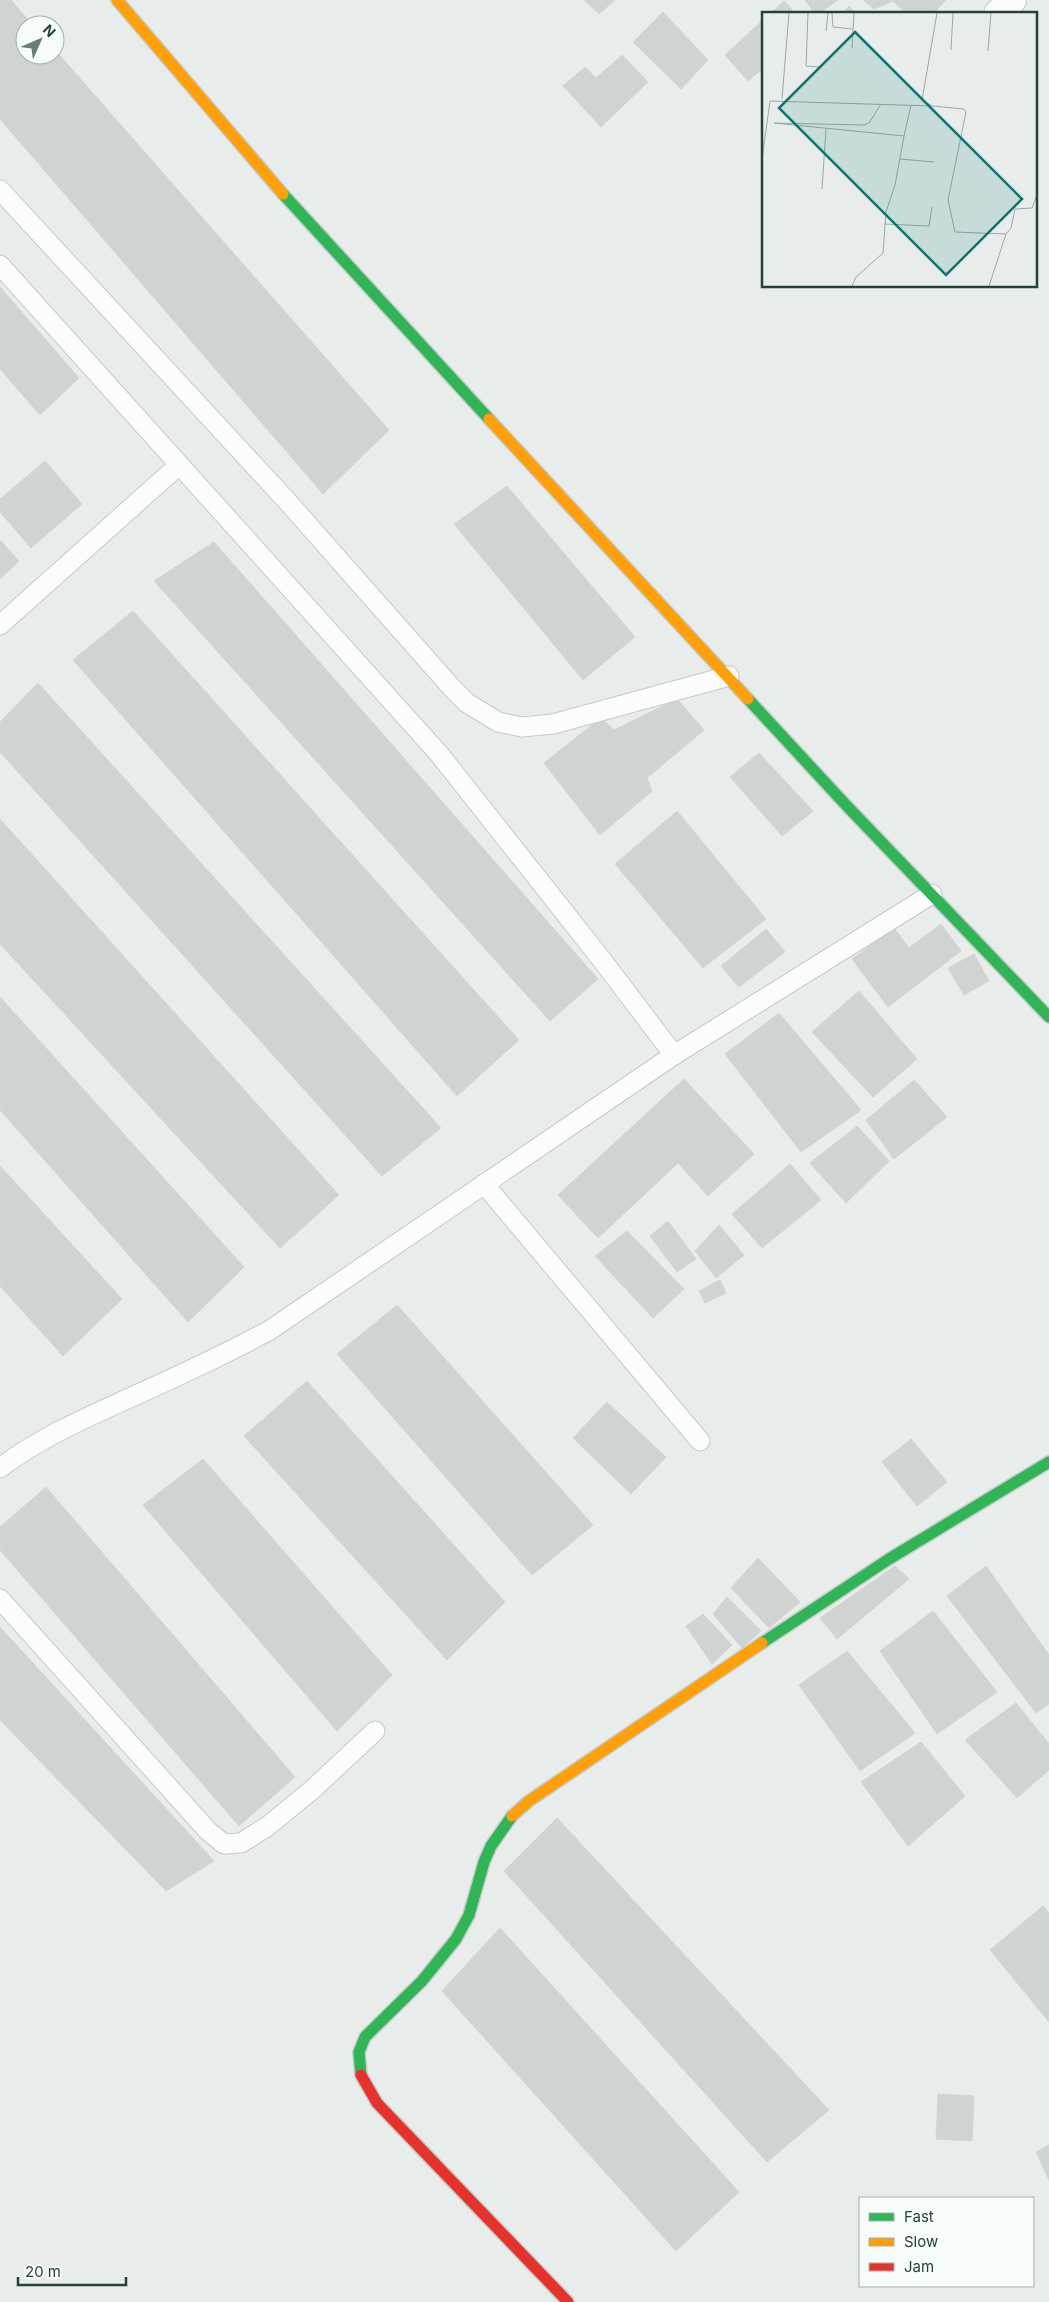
<svg xmlns="http://www.w3.org/2000/svg" width="1049" height="2302" font-family="Inter,sans-serif">
<style>
.building{fill:#cfd4d2;stroke:#d1d6d4}
.lines{fill:none;stroke-linecap:round;stroke-linejoin:round}
.lane-casing{stroke:#c5cac8;stroke-width:21}
.street-casing{stroke:#c5cac8;stroke-width:30}
.fast-casing{stroke:#c3cbc8;stroke-width:14}
.slow-casing{stroke:#c3cbc8;stroke-width:14}
.jam-casing{stroke:#c3cbc8;stroke-width:14}
.lane{stroke:#fcfcfc;stroke-width:19}
.street{stroke:#fcfcfc;stroke-width:28}
.fast{stroke:#30b455;stroke-width:11}
.slow{stroke:#ff9f0a;stroke-width:11}
.jam{stroke:#e5322d;stroke-width:11}
.inset-road{fill:none;stroke:#9aa9a4;stroke-width:1}
.view{fill:#0f766e;fill-opacity:0.15;stroke:#0f766e;stroke-width:2.5}
.inset-edge{fill:none;stroke:#24423a;stroke-width:2.5}
</style>
<rect width="100%" height="100%" fill="#e8edeb"/>
<!-- building -->
<g class="building">
<path d="M 0,0 L 11,0 L 33,25 L 25,25 L 25,55 L 55,55 L 55,50 L 389,430 L 323,494 L 0,119 Z"/>
<path d="M 584,0 L 615,0 L 599,14 Z"/>
<path d="M 805,0 L 838,0 L 818,14 L 815,14 Z"/>
<path d="M 863,0 L 946,0 L 933,14 L 907,14 L 893,1 L 874,9 Z"/>
<path d="M 784,1 L 796,14 L 770,14 Z"/>
<path d="M 849,6 L 856,14 L 841,14 Z"/>
<path d="M 663,12 L 708,60 L 681,89 L 633,42 Z"/>
<path d="M 763,20 L 763,68 L 748,81 L 725,55 Z"/>
<path d="M 622,55 L 648,82 L 601,127 L 563,86 L 585,67 L 596,78 Z"/>
<path d="M 0,287 L 79,378 L 40,415 L 0,369 Z"/>
<path d="M 45,461 L 82,504 L 31,548 L 0,512 L 0,499 Z"/>
<path d="M 507,486 L 635,637 L 583,680 L 454,524 Z"/>
<path d="M 0,540 L 19,561 L 0,579 Z"/>
<path d="M 214,542 L 598,979 L 550,1021 L 154,581 Z"/>
<path d="M 133,611 L 519,1040 L 457,1096 L 73,660 Z"/>
<path d="M 38,683 L 441,1128 L 382,1176 L 0,752 L 0,722 Z"/>
<path d="M 677,699 L 704,730 L 647,778 L 652,791 L 600,835 L 544,763 L 601,718 L 614,730 Z"/>
<path d="M 759,753 L 813,811 L 782,836 L 730,777 Z"/>
<path d="M 677,811 L 766,919 L 703,968 L 615,864 Z"/>
<path d="M 0,819 L 339,1195 L 280,1248 L 0,944 Z"/>
<path d="M 941,924 L 961,951 L 888,1007 L 852,959 L 894,928 L 909,948 Z"/>
<path d="M 766,929 L 785,952 L 739,987 L 721,966 Z"/>
<path d="M 974,954 L 989,981 L 964,995 L 948,968 Z"/>
<path d="M 859,991 L 917,1059 L 873,1097 L 812,1032 Z"/>
<path d="M 0,997 L 244,1267 L 188,1322 L 0,1110 Z"/>
<path d="M 779,1013 L 861,1110 L 801,1152 L 725,1054 Z"/>
<path d="M 684,1079 L 754,1154 L 708,1196 L 678,1163 L 598,1238 L 558,1195 Z"/>
<path d="M 914,1080 L 947,1117 L 894,1159 L 866,1120 Z"/>
<path d="M 857,1126 L 889,1161 L 846,1203 L 810,1163 Z"/>
<path d="M 790,1164 L 821,1200 L 762,1248 L 732,1214 Z"/>
<path d="M 0,1166 L 122,1299 L 63,1356 L 0,1286 Z"/>
<path d="M 668,1221 L 696,1259 L 677,1272 L 650,1236 Z"/>
<path d="M 719,1225 L 744,1255 L 716,1278 L 695,1251 Z"/>
<path d="M 627,1231 L 684,1289 L 653,1318 L 595,1256 Z"/>
<path d="M 720,1280 L 726,1293 L 705,1303 L 699,1291 Z"/>
<path d="M 397,1305 L 593,1525 L 532,1575 L 337,1354 Z"/>
<path d="M 307,1381 L 505,1602 L 447,1660 L 244,1436 Z"/>
<path d="M 607,1402 L 666,1457 L 631,1494 L 573,1438 Z"/>
<path d="M 911,1439 L 947,1482 L 917,1506 L 882,1462 Z"/>
<path d="M 203,1459 L 392,1675 L 337,1731 L 143,1505 Z"/>
<path d="M 46,1487 L 295,1777 L 239,1826 L 0,1550 L 0,1527 Z"/>
<path d="M 758,1558 L 800,1602 L 769,1628 L 731,1588 Z"/>
<path d="M 895,1566 L 909,1579 L 837,1639 L 820,1618 Z"/>
<path d="M 986,1566 L 1049,1655 L 1049,1704 L 1036,1713 L 947,1596 Z"/>
<path d="M 727,1597 L 761,1631 L 742,1648 L 713,1614 Z"/>
<path d="M 933,1611 L 997,1692 L 937,1734 L 880,1651 Z"/>
<path d="M 703,1614 L 732,1645 L 712,1664 L 686,1626 Z"/>
<path d="M 0,1627 L 214,1861 L 166,1891 L 0,1720 Z"/>
<path d="M 847,1651 L 915,1733 L 860,1771 L 799,1685 Z"/>
<path d="M 1016,1703 L 1049,1744 L 1049,1770 L 1017,1798 L 965,1740 Z"/>
<path d="M 921,1742 L 965,1796 L 908,1846 L 861,1782 Z"/>
<path d="M 557,1818 L 829,2110 L 767,2162 L 504,1871 Z"/>
<path d="M 1043,1906 L 1049,1913 L 1049,2022 L 990,1950 Z"/>
<path d="M 500,1928 L 739,2192 L 676,2251 L 442,1991 Z"/>
<path d="M 938,2094 L 974,2096 L 972,2141 L 936,2139 Z"/>
<path d="M 1049,2145 L 1049,2180 L 1036,2152 Z"/>
</g>
<g class="lines">
<!-- lane casing -->
<g class="lane-casing">
<g id="lane">
<path d="M 0,190 L 287,501 L 452,688 L 467,703 L 498,722 L 522,727 L 553,724 L 729,676"/>
<path d="M 0,265 L 440,755 L 602,960 L 674,1055 L 270,1330 C 222,1356 174,1378 125,1400 C 81,1420 38,1439 0,1468"/>
<path d="M 0,625 L 179,465"/>
<path d="M 674,1055 L 932,894"/>
<path d="M 484,1184 L 700,1441"/>
<path d="M 0,1599 L 208,1831 L 224,1844 L 241,1843 L 268,1826 L 313,1789 L 375,1731"/>
</g>
</g>
<!-- street casing -->
<g class="street-casing">
<path id="street" d="M 998,14 L 1012,0"/>
</g>
<!-- fast casing -->
<g class="fast-casing">
<g id="fast">
<path d="M 283,194 L 489,419"/>
<path d="M 748,699 L 845,804 L 1049,1017"/>
<path d="M 762,1643 L 889,1559 L 1049,1462"/>
<path d="M 361,2075 L 359,2052 L 365,2037 L 422,1981 L 456,1939 L 469,1915 L 484,1862 L 491,1846 L 512,1816"/>
</g>
</g>
<!-- slow casing -->
<g class="slow-casing">
<g id="slow">
<path d="M 117,0 L 283,194"/>
<path d="M 489,419 L 748,699"/>
<path d="M 512,1816 L 529,1801 L 762,1643"/>
</g>
</g>
<!-- jam casing -->
<g class="jam-casing">
<path id="jam" d="M 361,2075 L 377,2103 L 568,2302"/>
</g>
<!-- lane -->
<use href="#lane" class="lane"/>
<!-- street -->
<use href="#street" class="street"/>
<!-- fast -->
<use href="#fast" class="fast"/>
<!-- slow -->
<use href="#slow" class="slow"/>
<!-- jam -->
<use href="#jam" class="jam"/>
</g>
<!-- overview -->
<g transform="translate(762 12)">
<rect width="275" height="275" fill="#e8edeb"/>
<path class="inset-road" d="M 46,1 L 44,54 L 58,55M 70,1 L 71,15 L 90,17M 64,19 L 66,1M 90,36 L 92,1M 189,38 L 191,1M 226,39 L 229,1M 20,87 L 27,1M 170,94 L 202,97 L 204,100 L 186,188 L 193,220 L 244,222 L 249,216 L 253,197 L 270,196 L 275,183M 142,124 L 149,93M 0,147 L 8,89 L 170,94 L 160,88 L 175,1M 138,147 L 172,150M 60,177 L 64,117M 122,212 L 167,214 L 170,195M 90,274 L 94,265 L 121,241 L 124,200 L 133,173 L 142,124 L 12,111 L 102,113 L 107,111 L 119,92M 227,274 L 244,222"/>
<path class="view" d="M 93,20 L 260,187 L 184,263 L 17,96 Z"/>
<rect width="275" height="275" class="inset-edge"/>
</g>
<!-- legend -->
<rect x="859" y="2197" width="175" height="90" fill="#f7fbf9" stroke="#a3b1ad"/>
<rect x="869" y="2213" width="25" height="8" fill="#30b455" stroke="#a3b1ad"/>
<text x="904" y="2222" font-size="15" fill="#24423a">Fast</text>
<rect x="869" y="2238" width="25" height="8" fill="#ff9f0a" stroke="#a3b1ad"/>
<text x="904" y="2247" font-size="15" fill="#24423a">Slow</text>
<rect x="869" y="2263" width="25" height="8" fill="#e5322d" stroke="#a3b1ad"/>
<text x="904" y="2272" font-size="15" fill="#24423a">Jam</text>
<!-- north arrow -->
<g transform="translate(40 40) rotate(45)"><circle r="24" fill="#f7fbf9" stroke="#a3b1ad"/>
<path d="M0-4L9 19L0 12L-9 19Z" fill="#697e78"/>
<text y="-8" font-size="14" font-weight="bold" text-anchor="middle" fill="#24423a">N</text>
</g>
<!-- scale -->
<path d="M18 2277v8h108v-8" fill="none" stroke="#24423a" stroke-width="2.5"/>
<text x="25" y="2277" font-size="15" fill="#24423a" stroke="#f7fbf9" stroke-width="4" paint-order="stroke">20 m</text>
</svg>
